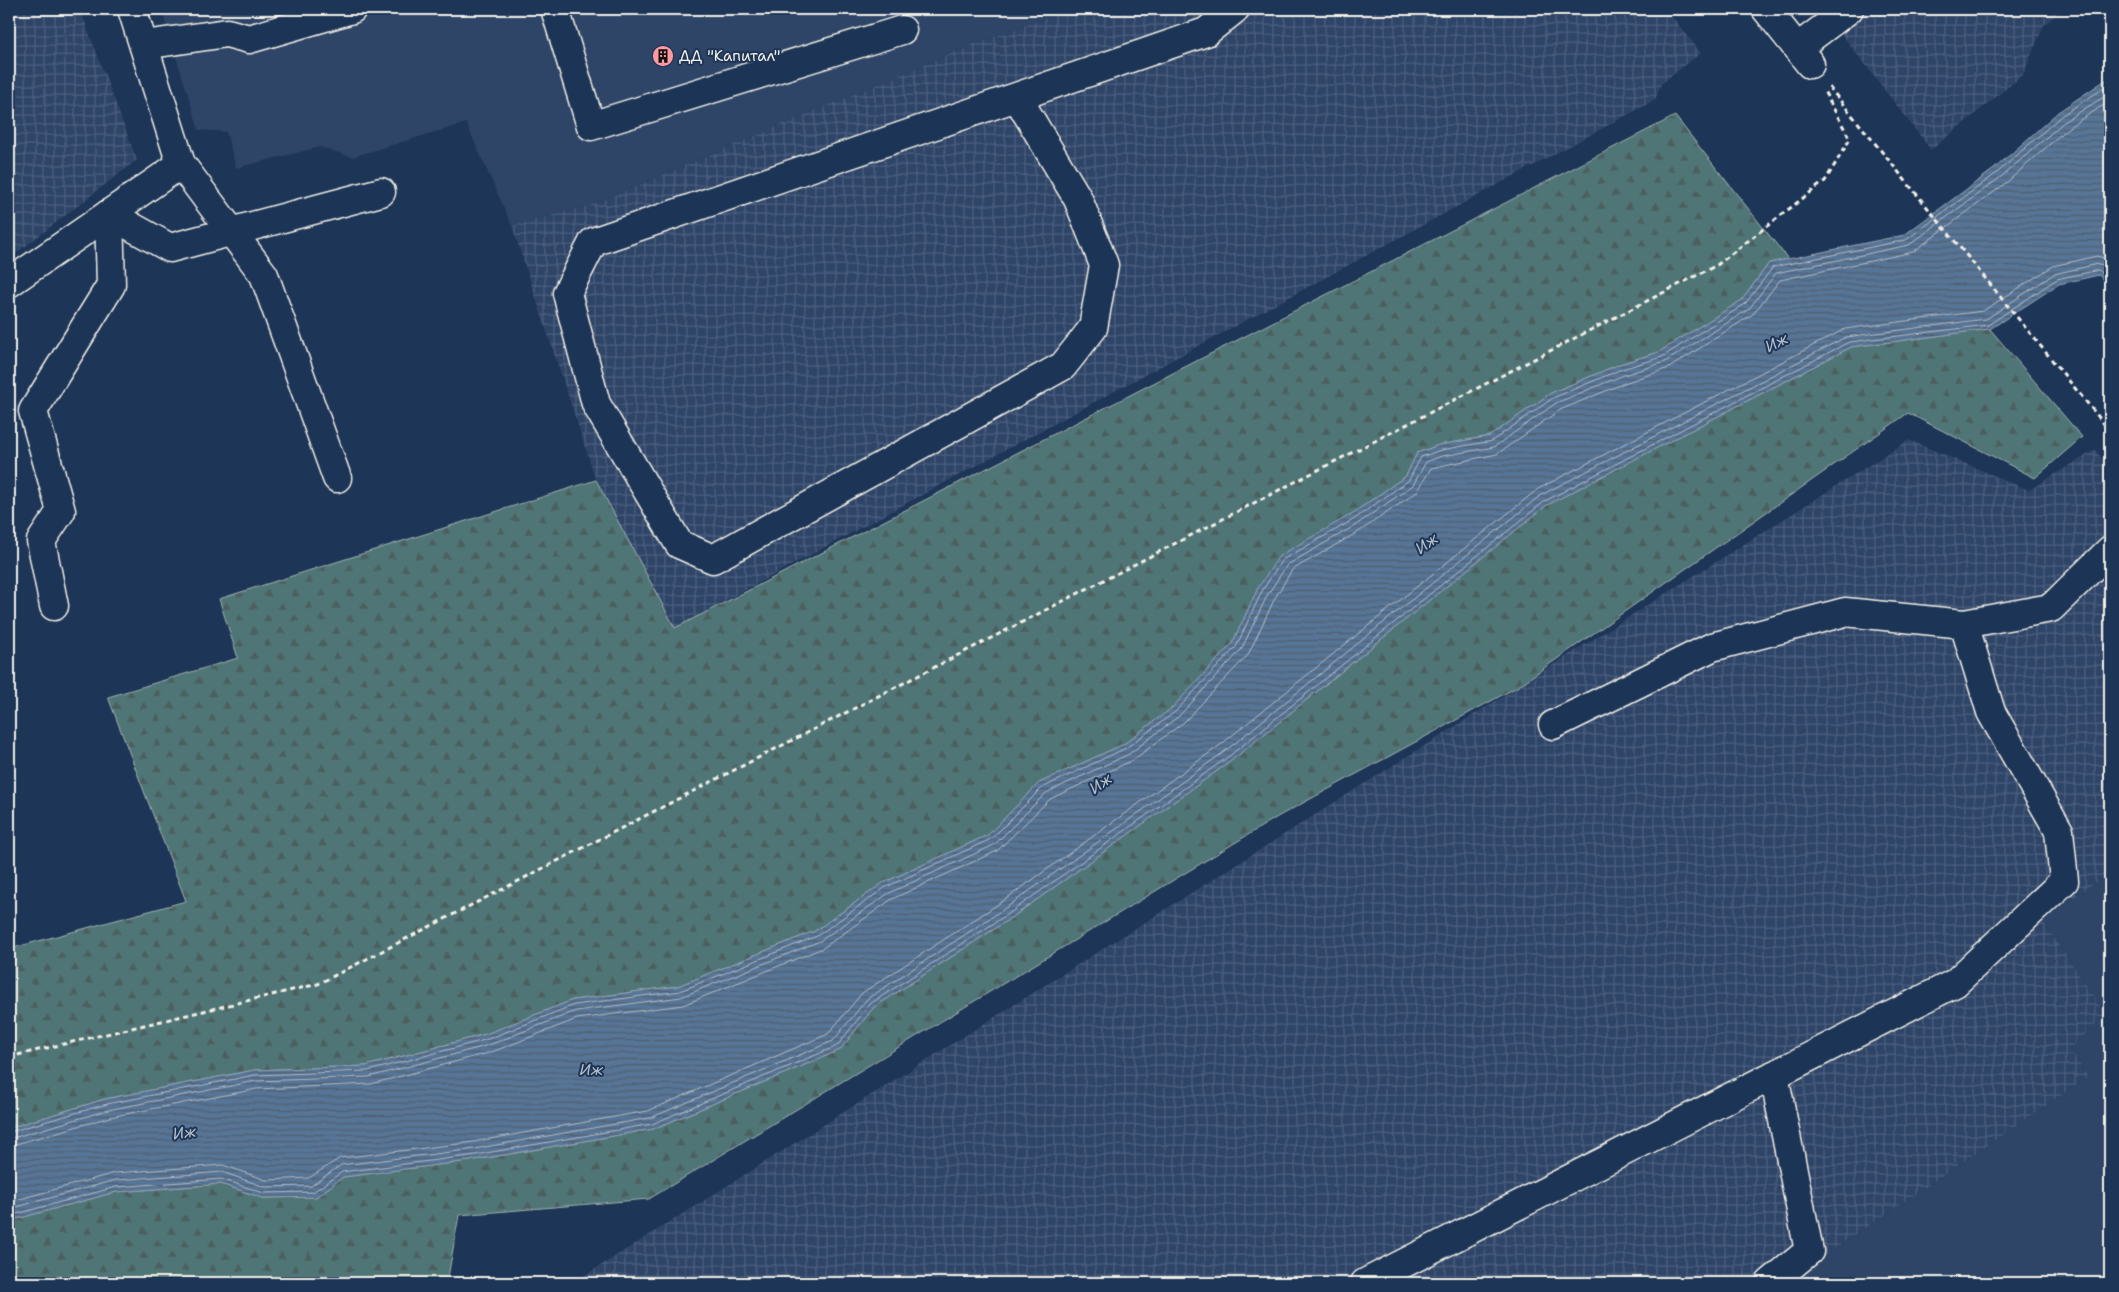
<svg xmlns="http://www.w3.org/2000/svg" width="2119" height="1292" font-family="'Shantell Sans',sans-serif">
<style>
.built{fill:#2e4468}
.industrial{fill:url(#industrial-grid)}
.forest{fill:url(#forest-firs);stroke:#a2b3af}
.water{fill:url(#water-rules);stroke:#95a6b7}
.lines{fill:none;stroke-linecap:round;stroke-linejoin:round}
.shore{stroke:#b5bfc8;stroke-width:1}
.minor-casing{stroke:#f4f1e8;stroke-width:31}
.path{stroke:#f4f1e8;stroke-width:3;stroke-dasharray:5 4;stroke-linecap:butt}
.minor{stroke:#1d3557;stroke-width:28}
.labels{text-anchor:middle;stroke-width:4;stroke-linejoin:round;paint-order:stroke}
.poi-label{font-size:15px;fill:#f4f1e8;stroke:#1d3557;text-anchor:start}
.water-label{font-size:16px;font-style:italic;fill:#b5bfc8;stroke:#1d3557}
</style>
<defs>
<pattern id="industrial-grid" width="8" height="8" patternUnits="userSpaceOnUse" patternTransform="scale(1.25)"><rect width="8" height="8" fill="#2e4468"/><path d="M0 4h8M4 0v8" fill="none" stroke="#4d5f7e"/></pattern>
<pattern id="forest-firs" width="22" height="20" patternUnits="userSpaceOnUse" patternTransform="scale(1.25)"><rect width="22" height="20" fill="#507576"/><path d="M5 1l3.5 6h-7zM16 11l3.5 6h-7z" fill="#4c5e5e"/></pattern>
<pattern id="water-rules" width="6" height="5" patternUnits="userSpaceOnUse" patternTransform="scale(1.25)"><rect width="6" height="5" fill="#567497"/><path d="M0 2.5h6" fill="none" stroke="#505e6e"/></pattern>
</defs>
<rect width="100%" height="100%" fill="#1d3557"/>
<filter id="ink" filterUnits="userSpaceOnUse"><feTurbulence type="fractalNoise" baseFrequency=".02" numOctaves="2"/><feDisplacementMap in="SourceGraphic" scale="10" xChannelSelector="R" yChannelSelector="G"/><feConvolveMatrix kernelMatrix="1 2 1 2 8 2 1 2 1" color-interpolation-filters="sRGB"/></filter>
<g filter="url(#ink)">
<!-- built -->
<g class="built">
<path d="M 161,9 L 1072,9 L 971,45 L 591,205 L 512,226 L 466,123 L 352,157 L 320,147 L 236,168 L 226,132 L 199,130 Z"/>
<path d="M 2110,872 L 2110,1283 L 1784,1283 L 2088,1077 L 2070,1049 L 2106,1014 L 2042,920 Z"/>
</g>
<!-- industrial -->
<g class="industrial">
<path d="M 9,9 L 80,9 L 137,160 L 9,259 Z"/>
<path d="M 1072,9 L 1666,9 L 1701,53 L 1661,84 L 1655,100 L 675,628 L 596,480 L 512,226 L 591,205 L 971,45 Z"/>
<path d="M 1822,9 L 2057,9 L 2059,12 L 2044,25 L 2023,75 L 1931,150 Z"/>
<path d="M 1909,440 L 2029,490 L 2095,450 L 2110,468 L 2110,872 L 2042,920 L 2106,1014 L 2070,1049 L 2088,1077 L 1784,1283 L 573,1283 Z"/>
</g>
<!-- forest -->
<g class="forest">
<path d="M 1675,116 L 1788,259 L 1769,263 L 1742,300 L 1659,352 L 1620,364 L 1551,393 L 1490,436 L 1439,445 L 1417,453 L 1406,476 L 1350,515 L 1258,588 L 1232,644 L 1172,708 L 1124,744 L 1039,783 L 988,835 L 883,883 L 815,931 L 678,986 L 573,1000 L 486,1034 L 366,1066 L 255,1070 L 105,1099 L 9,1128 L 9,949 L 186,901 L 108,697 L 238,658 L 219,599 L 596,480 L 675,628 Z"/>
<path d="M 1990,329 L 2082,437 L 2035,478 L 1908,413 L 1517,687 L 1279,816 L 649,1199 L 459,1215 L 447,1283 L 9,1283 L 9,1221 L 116,1192 L 221,1184 L 263,1198 L 316,1197 L 343,1177 L 469,1161 L 653,1129 L 840,1050 L 873,1008 L 1014,916 L 1231,761 L 1547,505 L 1851,347 Z"/>
</g>
<!-- water -->
<path class="water" d="M 2110,77 L 2110,289 L 2099,275 L 2059,284 L 1990,329 L 1851,347 L 1547,505 L 1231,761 L 1014,916 L 873,1008 L 840,1050 L 653,1129 L 469,1161 L 343,1177 L 316,1197 L 263,1198 L 221,1184 L 116,1192 L 9,1221 L 9,1128 L 105,1099 L 255,1070 L 366,1066 L 486,1034 L 573,1000 L 678,986 L 815,931 L 883,883 L 988,835 L 1039,783 L 1124,744 L 1172,708 L 1232,644 L 1258,588 L 1279,556 L 1350,515 L 1406,476 L 1417,453 L 1439,445 L 1490,436 L 1551,393 L 1620,364 L 1659,352 L 1742,300 L 1769,263 L 1904,235 L 1994,169 L 2058,112 Z"/>
<g class="lines">
<!-- shore -->
<g class="shore">
<path d="M 9,1132 L 107,1104 L 255,1075 L 368,1071 L 488,1039 L 574,1005 L 680,991 L 817,936 L 886,887 L 991,839 L 1042,788 L 1126,748 L 1175,712 L 1236,647 L 1262,591 L 1282,560 L 1353,520 L 1409,480 L 1421,457 L 1441,450 L 1492,441 L 1553,398 L 1622,369 L 1662,357 L 1745,304 L 1773,267 L 1906,240 L 1997,173 L 2061,116 L 2110,84"/>
<path d="M 9,1139 L 108,1110 L 256,1081 L 369,1077 L 489,1045 L 576,1011 L 681,997 L 820,941 L 889,893 L 994,845 L 1046,793 L 1129,754 L 1179,716 L 1241,650 L 1268,594 L 1287,565 L 1356,525 L 1413,485 L 1426,462 L 1442,456 L 1494,447 L 1556,403 L 1624,375 L 1665,362 L 1749,309 L 1776,273 L 1909,245 L 2001,177 L 2065,121 L 2110,93"/>
<path d="M 9,1146 L 110,1117 L 257,1089 L 371,1084 L 492,1052 L 577,1019 L 683,1005 L 823,948 L 892,899 L 997,851 L 1050,799 L 1133,760 L 1184,722 L 1248,655 L 1275,598 L 1292,570 L 1360,531 L 1417,492 L 1431,468 L 1497,454 L 1560,410 L 1627,382 L 1669,368 L 1753,314 L 1780,280 L 1913,252 L 2006,183 L 2069,127 L 2110,101"/>
<path d="M 9,1202 L 115,1173 L 223,1165 L 266,1180 L 309,1178 L 340,1158 L 467,1143 L 648,1111 L 828,1034 L 862,993 L 1003,901 L 1219,746 L 1538,489 L 1845,329 L 1983,311 L 2053,266 L 2097,256 L 2110,260"/>
<path d="M 9,1209 L 116,1180 L 222,1172 L 265,1187 L 311,1186 L 341,1165 L 468,1150 L 650,1118 L 833,1041 L 867,999 L 1007,907 L 1224,752 L 1541,495 L 1846,337 L 1986,319 L 2054,274 L 2098,264 L 2104,265 L 2110,271"/>
<path d="M 9,1216 L 116,1187 L 221,1179 L 264,1193 L 313,1192 L 342,1172 L 469,1156 L 652,1124 L 837,1046 L 870,1004 L 1011,912 L 1228,757 L 1545,501 L 1849,342 L 1988,325 L 2057,279 L 2099,270 L 2110,281"/>
</g>
<!-- minor casing -->
<g class="minor-casing">
<g id="minor">
<path d="M 555,9 L 591,126 L 902,30"/>
<path d="M 1766,9 L 1810,64"/>
<path d="M 144,45 L 227,33 L 249,39 L 352,9"/>
<path d="M 1797,48 L 1849,9"/>
<path d="M 1017,97 L 1078,199 L 1104,265 L 1093,328 L 1063,366 L 713,559 L 679,544 L 596,404 L 567,293 L 593,242 L 1206,32 L 1235,9"/>
<path d="M 181,164 L 264,275 L 337,478"/>
<path d="M 109,214 L 170,248 L 381,192"/>
<path d="M 9,283 L 181,164 L 132,9"/>
<path d="M 54,606 L 41,541 L 61,511 L 33,411 L 111,285 L 109,214"/>
<path d="M 1553,725 L 1712,647 L 1845,612 L 1964,624"/>
<path d="M 1365,1283 L 1955,983 L 2064,881 L 2059,831 L 1991,712 L 1964,624 L 2051,608 L 2110,550"/>
<path d="M 1770,1283 L 1809,1251 L 1774,1075"/>
</g>
</g>
<!-- path -->
<g class="path">
<path d="M 1829,87 L 2110,431"/>
<path d="M 9,1057 L 318,984 L 1717,265 L 1825,181 L 1850,139 L 1824,91"/>
</g>
<!-- minor -->
<use href="#minor" class="minor"/>
</g>
</g>
<!-- icons -->
<defs>
<g id="building-disc" transform="scale(1.125)"><circle r="9.5" fill="#ff9aa2" stroke="#1d3557"/><path d="M-4-6H4V6H1V3H-1V6H-4ZM-2.5-4.3h1.7v1.8h-1.7ZM.8-4.3h1.7v1.8H.8ZM-2.5-1h1.7V.8h-1.7ZM.8-1h1.7V.8H.8Z" fill="#111"/></g>
</defs>
<g fill-rule="evenodd">
<use href="#building-disc" x="663" y="56"/>
</g>
<g class="labels">
<!-- poi labels -->
<g class="poi-label">
<text x="679" y="61">ДД "Капитал"</text>
</g>
<!-- water labels -->
<g class="water-label">
<text transform="translate(1776 342) rotate(-27)" y="6">Иж</text>
<text transform="translate(1426 543) rotate(-36)" y="6">Иж</text>
<text transform="translate(1100 783) rotate(-36)" y="6">Иж</text>
<text x="591" y="1075">Иж</text>
<text transform="translate(184 1132) rotate(-8)" y="6">Иж</text>
</g>
</g>
<!-- margin -->
<rect width="2119" height="1292" fill="none" stroke="#1d3557" stroke-width="30"/>
<rect x="15" y="15" width="2089" height="1262" fill="none" stroke="#f4f1e8" stroke-width="2" filter="url(#ink)"/>
</svg>
